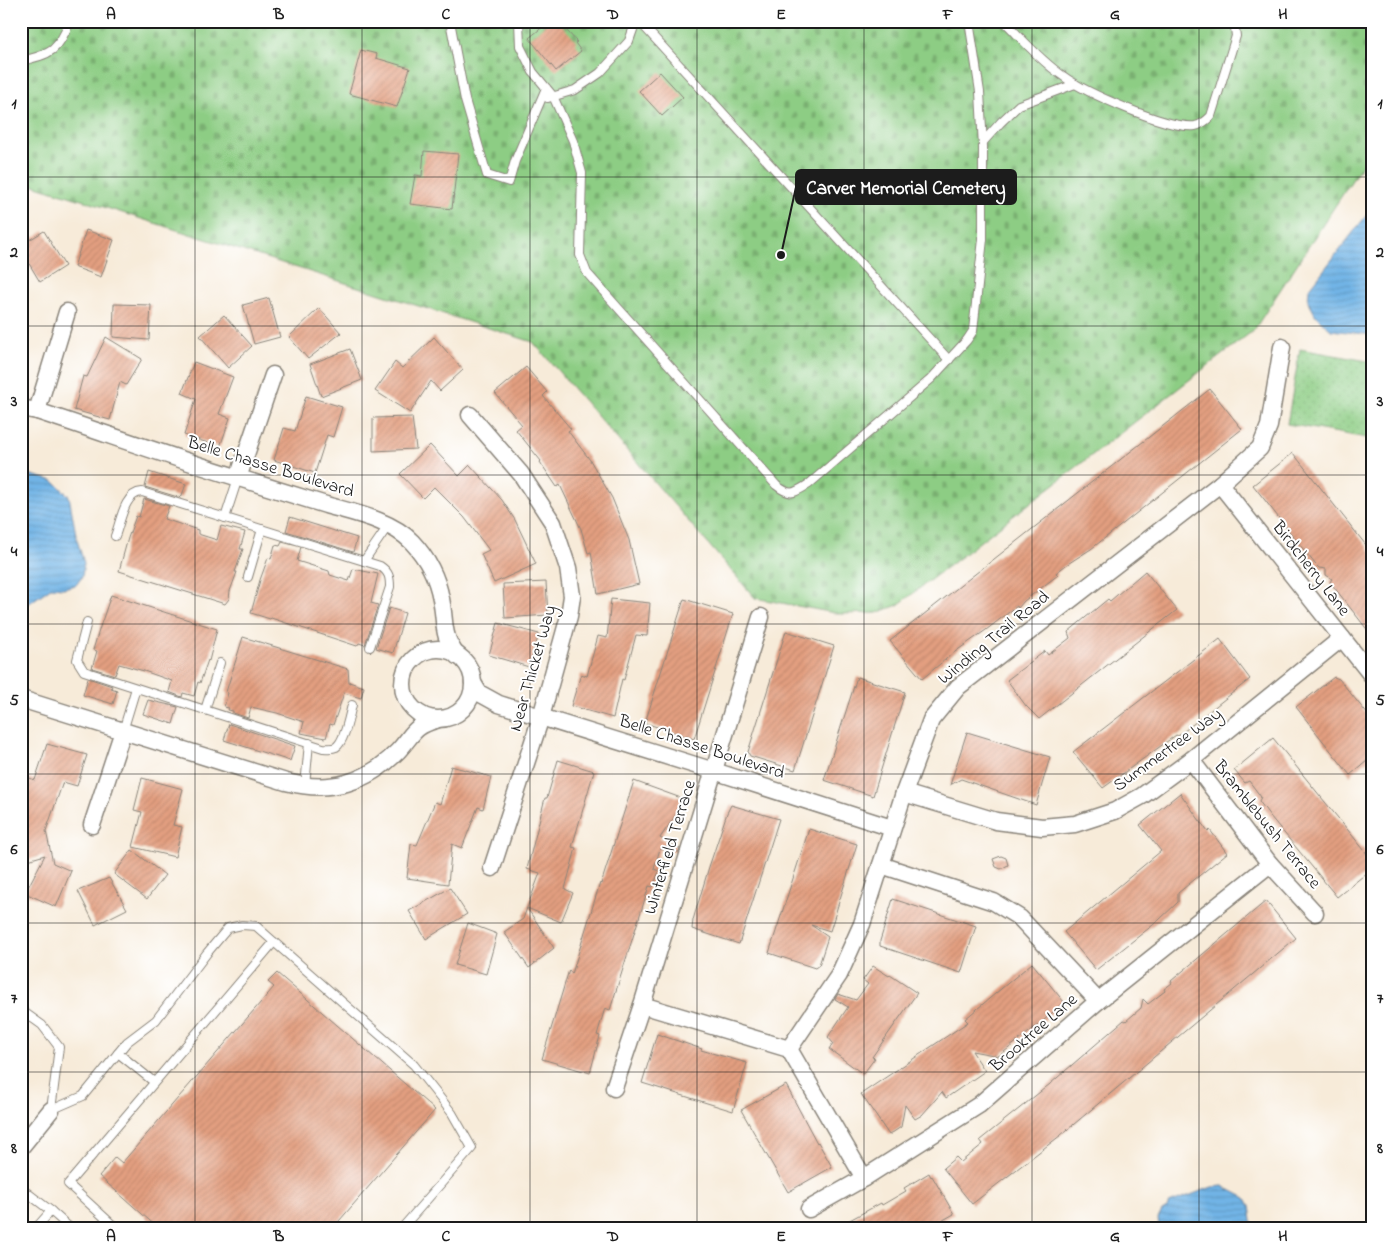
<svg xmlns="http://www.w3.org/2000/svg" width="1394" height="1249" font-family="'Indie Flower',sans-serif">
<style>
.cemetery{fill:url(#cemetery-stones);stroke:#547450}
.park{fill:url(#park-dots);stroke:#547450}
.water{fill:url(#water-rules);stroke:#466881}
.building{fill:url(#building-hatch)}
.lines{fill:none;stroke-linecap:round;stroke-linejoin:round}
.service-casing{stroke:#8a847a;stroke-width:10}
.minor-casing{stroke:#8a847a;stroke-width:19}
.service{stroke:#fff;stroke-width:8}
.minor{stroke:#fff;stroke-width:16}
.grid{fill:none;stroke:#1c1c1c;stroke-width:1;stroke-opacity:0.55}
.labels{text-anchor:middle;stroke-width:4;stroke-linejoin:round;paint-order:stroke}
.street-label{font-size:18px;fill:#1c1c1c;stroke:#fff}
.leader{fill:none;stroke:#1c1c1c;stroke-width:2}
.callout-dot{fill:#1c1c1c;stroke:#fff;stroke-width:2}
.callout{fill:#1c1c1c;stroke:#1c1c1c;stroke-width:2}
.callout-label{font-size:19px;text-anchor:middle;font-weight:bold;fill:#fff}
.neatline{fill:none;stroke:#1c1c1c;stroke-width:2}
.grid-label{font-size:16px;text-anchor:middle;font-weight:bold;fill:#1c1c1c}
</style>
<defs>
<pattern id="cemetery-stones" width="16" height="16" patternUnits="userSpaceOnUse" patternTransform="scale(1.25)"><rect width="16" height="16" fill="#8dcd84"/><path d="M2 7V4a2 2 0 0 1 4 0v3zM10 15v-3a2 2 0 0 1 4 0v3z" fill="#79af71"/></pattern>
<pattern id="park-dots" width="8" height="8" patternUnits="userSpaceOnUse" patternTransform="scale(1.25)"><rect width="8" height="8" fill="#8dcd84"/><path d="M2 2h.1M6 6h.1" fill="none" stroke="#79af71" stroke-width="1.8" stroke-linecap="round"/></pattern>
<pattern id="water-rules" width="6" height="5" patternUnits="userSpaceOnUse" patternTransform="scale(1.25)"><rect width="6" height="5" fill="#71b4e6"/><path d="M0 2.5h6" fill="none" stroke="#619ac5"/></pattern>
<pattern id="building-hatch" width="6" height="6" patternUnits="userSpaceOnUse" patternTransform="scale(1.25)"><rect width="6" height="6" fill="#e39f80"/><path d="M-1 1l2-2M0 6l6-6M5 7l2-2" fill="none" stroke="#c2886e"/></pattern>
</defs>
<rect width="100%" height="100%" fill="#fff"/>
<filter id="ink" filterUnits="userSpaceOnUse"><feTurbulence type="fractalNoise" baseFrequency=".02" numOctaves="2"/><feDisplacementMap in="SourceGraphic" scale="10" xChannelSelector="R" yChannelSelector="G"/><feConvolveMatrix kernelMatrix="1 2 1 2 8 2 1 2 1" color-interpolation-filters="sRGB"/></filter>
<filter id="wash" filterUnits="userSpaceOnUse"><feTurbulence type="fractalNoise" baseFrequency=".0096" numOctaves="4" result="noise"/><feDisplacementMap in="SourceGraphic" scale="20" xChannelSelector="R" yChannelSelector="G"/><feGaussianBlur stdDeviation="1.12" result="paint"/><feColorMatrix in="noise" values="0 0 0 0 0 0 0 0 0 0 0 0 0 0 0 0 0 1.4 0 .05"/><feComposite in="paint" operator="in"/></filter>
<g filter="url(#wash)">
<rect width="100%" height="100%" fill="#f7ebd9"/>
<!-- cemetery -->
<path class="cemetery" d="M 21,21 L 1373,21 L 1373,148 L 1254,330 L 898,605 L 877,613 L 840,614 L 755,598 L 533,342 L 21,181 Z"/>
<!-- park -->
<path class="park" d="M 1300,349 L 1373,362 L 1373,406 L 1367,438 L 1287,424 Z"/>
<!-- water -->
<g class="water">
<path d="M 1373,207 L 1373,335 L 1331,330 L 1316,316 L 1308,301 L 1309,289 Z"/>
<path d="M 21,472 L 54,481 L 69,496 L 77,540 L 84,563 L 82,577 L 76,585 L 63,588 L 52,587 L 21,609 Z"/>
<path d="M 1223,1186 L 1246,1198 L 1250,1206 L 1253,1228 L 1159,1228 L 1158,1219 L 1162,1211 L 1167,1208 L 1169,1203 L 1212,1187 Z"/>
</g>
<g id="blocks">
<!-- building -->
<g class="building">
<path d="M 550,21 L 558,21 L 577,42 L 575,43 L 581,51 L 556,71 L 529,38 Z"/>
<path d="M 361,50 L 377,54 L 376,58 L 410,68 L 397,107 L 349,94 Z"/>
<path d="M 660,72 L 683,97 L 662,116 L 639,91 Z"/>
<path d="M 424,151 L 458,154 L 452,209 L 410,204 L 415,175 L 422,176 Z"/>
<path d="M 86,230 L 114,240 L 101,277 L 74,267 Z"/>
<path d="M 44,231 L 65,266 L 40,282 L 21,250 L 21,245 Z"/>
<path d="M 269,298 L 280,337 L 254,344 L 243,305 Z"/>
<path d="M 114,304 L 151,305 L 149,340 L 113,337 Z"/>
<path d="M 319,308 L 341,333 L 308,359 L 289,337 Z"/>
<path d="M 224,315 L 252,346 L 228,368 L 200,336 Z"/>
<path d="M 106,337 L 142,359 L 126,385 L 120,382 L 110,420 L 74,410 L 83,376 L 87,377 Z"/>
<path d="M 434,337 L 463,370 L 440,391 L 431,381 L 410,413 L 375,391 L 395,362 L 402,368 Z"/>
<path d="M 350,349 L 362,380 L 321,396 L 310,364 Z"/>
<path d="M 194,362 L 233,377 L 219,414 L 230,418 L 220,447 L 184,435 L 196,399 L 182,393 Z"/>
<path d="M 526,367 L 547,392 L 543,396 L 571,429 L 568,431 L 590,460 L 612,498 L 629,540 L 639,584 L 598,594 L 591,552 L 588,553 L 581,529 L 560,485 L 557,487 L 540,462 L 541,461 L 516,430 L 522,425 L 495,393 Z"/>
<path d="M 1210,389 L 1242,429 L 1124,523 L 1091,549 L 1066,565 L 1056,573 L 1058,575 L 1024,601 L 1018,608 L 1017,606 L 986,630 L 952,654 L 922,679 L 890,641 Z"/>
<path d="M 306,396 L 342,407 L 333,437 L 327,435 L 315,473 L 274,460 L 284,428 L 295,431 Z"/>
<path d="M 412,417 L 416,449 L 373,451 L 373,418 Z"/>
<path d="M 430,445 L 459,476 L 470,465 L 502,500 L 515,520 L 536,564 L 494,583 L 481,554 L 489,550 L 464,517 L 434,487 L 423,498 L 400,474 Z"/>
<path d="M 1293,453 L 1373,554 L 1373,637 L 1330,582 L 1332,579 L 1326,575 L 1326,569 L 1319,568 L 1315,564 L 1253,485 Z"/>
<path d="M 149,472 L 186,484 L 181,498 L 145,487 Z"/>
<path d="M 144,499 L 169,506 L 164,519 L 198,530 L 198,534 L 217,540 L 221,526 L 245,532 L 240,549 L 243,549 L 235,572 L 237,572 L 230,591 L 229,599 L 225,604 L 119,571 L 128,538 L 136,516 L 139,517 Z"/>
<path d="M 290,517 L 357,538 L 353,552 L 286,531 Z"/>
<path d="M 282,542 L 301,547 L 297,561 L 329,571 L 330,575 L 349,581 L 353,569 L 378,574 L 371,603 L 378,605 L 365,645 L 359,643 L 357,646 L 271,618 L 270,619 L 251,613 L 260,580 L 268,558 L 271,559 L 275,545 L 280,546 Z"/>
<path d="M 1145,571 L 1177,610 L 1039,719 L 1026,706 L 1007,680 L 1045,651 L 1048,655 L 1070,638 L 1068,632 L 1108,599 L 1110,601 Z"/>
<path d="M 546,582 L 548,615 L 505,618 L 503,584 Z"/>
<path d="M 111,595 L 217,629 L 209,661 L 208,660 L 200,683 L 198,682 L 194,696 L 183,693 L 182,697 L 169,692 L 172,681 L 144,671 L 119,664 L 115,675 L 92,668 L 97,651 L 93,650 L 100,627 Z"/>
<path d="M 611,599 L 650,603 L 647,636 L 636,635 L 624,680 L 622,679 L 613,718 L 571,706 L 581,674 L 587,676 L 598,636 L 607,638 Z"/>
<path d="M 684,599 L 733,614 L 694,739 L 645,723 Z"/>
<path d="M 389,608 L 405,613 L 393,653 L 376,648 Z"/>
<path d="M 498,623 L 539,634 L 529,667 L 489,655 Z"/>
<path d="M 786,631 L 834,646 L 795,770 L 750,756 L 748,752 Z"/>
<path d="M 243,637 L 348,669 L 349,682 L 364,687 L 361,698 L 344,693 L 333,725 L 330,724 L 326,738 L 301,733 L 304,722 L 277,713 L 251,707 L 248,718 L 233,713 L 233,711 L 228,710 L 229,708 L 224,707 L 228,693 L 226,692 Z"/>
<path d="M 1220,639 L 1250,679 L 1178,736 L 1176,735 L 1103,788 L 1073,752 Z"/>
<path d="M 857,677 L 905,692 L 873,796 L 824,780 Z"/>
<path d="M 1334,677 L 1339,679 L 1373,721 L 1373,756 L 1350,775 L 1296,707 Z"/>
<path d="M 88,678 L 112,686 L 111,688 L 117,690 L 113,704 L 83,695 Z"/>
<path d="M 148,700 L 178,707 L 173,724 L 143,714 Z"/>
<path d="M 229,724 L 295,746 L 290,761 L 224,740 Z"/>
<path d="M 967,732 L 1050,757 L 1036,805 L 961,779 L 950,785 Z"/>
<path d="M 1273,738 L 1373,861 L 1373,868 L 1337,897 L 1270,816 L 1259,801 L 1261,797 L 1249,781 L 1245,783 L 1234,770 Z"/>
<path d="M 47,744 L 87,755 L 77,786 L 63,782 L 46,831 L 53,863 L 71,871 L 56,907 L 25,893 L 45,855 L 21,862 L 21,775 L 35,780 Z"/>
<path d="M 558,760 L 594,771 L 572,847 L 576,848 L 565,889 L 573,893 L 561,922 L 527,908 L 540,873 L 527,869 L 545,798 L 547,798 Z"/>
<path d="M 451,766 L 491,777 L 483,809 L 478,807 L 462,848 L 452,844 L 448,884 L 407,878 L 411,844 L 417,845 L 435,802 L 440,804 Z"/>
<path d="M 142,778 L 183,789 L 173,825 L 182,827 L 175,857 L 133,847 L 142,812 L 134,810 Z"/>
<path d="M 634,781 L 681,798 L 677,813 L 660,838 L 680,849 L 679,852 L 660,849 L 654,869 L 659,871 L 653,887 L 649,886 L 610,1010 L 605,1008 L 597,1035 L 600,1036 L 590,1073 L 542,1059 L 569,970 L 572,974 L 600,883 L 601,884 Z"/>
<path d="M 1180,793 L 1208,832 L 1210,830 L 1227,853 L 1178,893 L 1178,902 L 1158,921 L 1096,970 L 1064,932 L 1161,851 L 1140,825 Z"/>
<path d="M 731,805 L 779,819 L 739,944 L 692,929 L 693,920 L 709,867 L 727,813 Z"/>
<path d="M 809,829 L 857,844 L 830,931 L 811,925 L 828,937 L 819,965 L 815,968 L 769,953 Z"/>
<path d="M 132,850 L 165,875 L 147,899 L 114,874 Z"/>
<path d="M 1001,856 L 1006,858 L 1008,865 L 1001,869 L 996,867 L 993,859 Z"/>
<path d="M 109,878 L 127,909 L 95,925 L 78,891 Z"/>
<path d="M 450,888 L 467,914 L 426,939 L 409,911 Z"/>
<path d="M 893,899 L 976,926 L 961,973 L 880,946 L 880,941 Z"/>
<path d="M 1266,901 L 1296,938 L 1061,1135 L 972,1204 L 943,1168 L 956,1157 L 961,1162 L 983,1144 L 980,1140 L 1050,1084 L 1124,1020 L 1126,1021 L 1141,1008 L 1143,999 L 1148,1004 L 1165,991 L 1164,989 L 1172,983 L 1171,981 Z"/>
<path d="M 527,908 L 554,948 L 529,968 L 504,932 L 523,919 Z"/>
<path d="M 468,923 L 497,934 L 486,974 L 455,965 Z"/>
<path d="M 1032,963 L 1064,1002 L 1043,1021 L 999,1056 L 972,1051 L 985,1071 L 946,1098 L 942,1092 L 922,1115 L 915,1119 L 905,1105 L 901,1127 L 889,1135 L 861,1094 L 968,1022 L 965,1019 Z"/>
<path d="M 873,966 L 889,976 L 890,975 L 917,993 L 872,1057 L 875,1058 L 863,1074 L 829,1049 L 833,1043 L 828,1037 L 848,1007 L 835,999 L 838,994 L 856,1000 L 868,984 L 863,980 Z"/>
<path d="M 277,973 L 435,1110 L 333,1228 L 158,1228 L 99,1176 L 115,1157 L 122,1163 L 153,1127 L 274,987 L 268,982 Z"/>
<path d="M 657,1034 L 702,1049 L 701,1050 L 747,1063 L 733,1111 L 642,1083 Z"/>
<path d="M 786,1085 L 817,1143 L 818,1142 L 832,1167 L 788,1192 L 741,1110 Z"/>
<path d="M 929,1173 L 931,1177 L 932,1176 L 954,1214 L 929,1228 L 835,1228 L 881,1203 L 882,1205 L 906,1191 L 904,1188 Z"/>
</g>
</g>
</g>
<g filter="url(#ink)">
<use href="#blocks" fill-opacity="0" stroke="#8a847a" stroke-width="1"/>
<g class="lines">
<!-- service casing -->
<g class="service-casing">
<g id="service">
<path d="M 450,21 L 465,100 L 487,175 L 509,182 L 515,161 L 546,88"/>
<path d="M 519,21 L 520,46 L 533,72 L 553,96 L 573,141 L 582,173 L 580,255 L 587,273 L 776,485 C 791,497 794,493 809,484 L 931,379 L 967,340 L 973,331 L 983,239 L 983,147 L 980,92 L 969,21"/>
<path d="M 639,21 L 949,360"/>
<path d="M 1004,21 C 1023,40 1041,61 1063,76 C 1086,93 1167,129 1195,126 C 1201,125 1206,121 1211,116 L 1236,36 L 1234,21"/>
<path d="M 21,61 C 52,54 58,51 70,21"/>
<path d="M 548,98 L 575,90 L 600,73 L 629,41 L 636,21"/>
<path d="M 983,142 L 1001,122 L 1019,105 L 1075,84"/>
<path d="M 225,518 L 238,478"/>
<path d="M 115,536 C 121,521 124,493 142,492 L 380,566 C 389,572 390,577 390,587 L 370,647"/>
<path d="M 364,561 L 388,526"/>
<path d="M 248,577 L 262,529"/>
<path d="M 87,622 L 77,660 L 84,671 L 323,748 C 328,748 332,749 336,747 C 345,741 349,716 352,705"/>
<path d="M 205,710 L 220,663"/>
<path d="M 123,731 L 136,688"/>
<path d="M 305,786 L 309,743"/>
<path d="M 274,942 L 414,1065 L 452,1113 L 472,1148 L 402,1228"/>
<path d="M 21,1010 L 42,1025 L 59,1047 L 51,1110"/>
<path d="M 118,1053 L 154,1082"/>
<path d="M 51,1110 L 83,1096 L 127,1042 L 156,1020 L 207,953 L 228,928 L 242,925 L 256,926 L 274,942 L 68,1184 L 116,1228"/>
<path d="M 21,1188 L 51,1211 L 36,1228"/>
<path d="M 51,1211 L 70,1228"/>
</g>
</g>
<!-- minor casing -->
<g class="minor-casing">
<g id="minor">
<path d="M 21,408 L 37,411 C 104,433 171,457 239,478 C 268,487 297,496 326,505 C 354,513 391,520 412,542 C 427,558 437,577 441,599 C 446,623 441,634 457,656"/>
<path d="M 37,411 L 67,312"/>
<path d="M 470,415 L 521,474 L 553,523 L 568,568 L 572,596 L 569,616 L 541,717 L 492,868"/>
<path d="M 238,478 L 273,375"/>
<path d="M 1220,484 L 1373,677"/>
<circle cx="438" cy="684" r="35"/>
<path d="M 473,683 L 479,693 L 499,704 L 714,771 L 892,828"/>
<path d="M 21,699 L 286,782 C 330,793 366,784 398,751 C 413,735 413,726 436,720"/>
<path d="M 1191,760 L 1270,864 L 1315,913"/>
<path d="M 904,793 L 996,821 L 1042,827 L 1075,824 L 1115,811 L 1142,796 L 1191,760 L 1342,638"/>
<path d="M 92,825 L 123,731"/>
<path d="M 881,865 L 994,902 L 1020,918 L 1098,1001"/>
<path d="M 642,1005 L 789,1049 L 864,1178"/>
<path d="M 789,1049 L 839,975 L 862,924 L 904,793 L 931,720 L 958,687 L 1220,484 L 1260,448 L 1269,426 L 1282,347"/>
<path d="M 614,1088 L 642,1005 L 761,617"/>
<path d="M 21,1147 L 51,1110"/>
<path d="M 809,1209 L 864,1178 L 979,1105 L 1098,1001 L 1270,864"/>
</g>
</g>
<!-- service -->
<use href="#service" class="service"/>
<!-- minor -->
<use href="#minor" class="minor"/>
</g>
</g>
<!-- grid -->
<path class="grid" d="M 195,21 L 195,1228M 362,21 L 362,1228M 530,21 L 530,1228M 697,21 L 697,1228M 864,21 L 864,1228M 1032,21 L 1032,1228M 1199,21 L 1199,1228M 21,177 L 1373,177M 21,326 L 1373,326M 21,475 L 1373,475M 21,624 L 1373,624M 21,774 L 1373,774M 21,923 L 1373,923M 21,1072 L 1373,1072"/>
<g class="labels">
<!-- street labels -->
<g class="street-label">
<text transform="translate(271 466) rotate(17)" y="6">Belle Chasse Boulevard</text>
<text transform="translate(1312 568) rotate(52)" y="6">Birdcherry Lane</text>
<text transform="translate(993 637) rotate(-39)" y="6">Winding Trail Road</text>
<text transform="translate(532 668) rotate(-74)" y="6">Near Thicket Way</text>
<text transform="translate(702 746) rotate(18)" y="6">Belle Chasse Boulevard</text>
<text transform="translate(1167 749) rotate(-36)" y="6">Summertree Way</text>
<text transform="translate(1268 824) rotate(51)" y="6">Bramblebush Terrace</text>
<text transform="translate(669 847) rotate(-73)" y="6">Winterfield Terrace</text>
<text transform="translate(1033 1032) rotate(-41)" y="6">Brooktree Lane</text>
</g>
</g>
<!-- callouts -->
<path class="leader" d="M781 255L796 187"/>
<circle class="callout-dot" cx="781" cy="255" r="5"/>
<rect class="callout" x="796" y="170" width="220" height="34" rx="5"/>
<g class="callout-label">
<text x="906" y="194">Carver Memorial Cemetery</text>
</g>
<!-- margin -->
<rect width="1394" height="1249" fill="none" stroke="#fff" stroke-width="55"/>
<rect x="28" y="28" width="1338" height="1194" class="neatline"/>
<g class="grid-label">
<text x="111" y="19">A</text>
<text x="279" y="19">B</text>
<text x="446" y="19">C</text>
<text x="613" y="19">D</text>
<text x="781" y="19">E</text>
<text x="948" y="19">F</text>
<text x="1115" y="19">G</text>
<text x="1283" y="19">H</text>
<text x="14" y="108">1</text>
<text x="1380" y="108">1</text>
<text x="14" y="257">2</text>
<text x="1380" y="257">2</text>
<text x="14" y="406">3</text>
<text x="1380" y="406">3</text>
<text x="14" y="556">4</text>
<text x="1380" y="556">4</text>
<text x="14" y="705">5</text>
<text x="1380" y="705">5</text>
<text x="14" y="854">6</text>
<text x="1380" y="854">6</text>
<text x="14" y="1003">7</text>
<text x="1380" y="1003">7</text>
<text x="14" y="1153">8</text>
<text x="1380" y="1153">8</text>
<text x="111" y="1241">A</text>
<text x="279" y="1241">B</text>
<text x="446" y="1241">C</text>
<text x="613" y="1241">D</text>
<text x="781" y="1241">E</text>
<text x="948" y="1241">F</text>
<text x="1115" y="1241">G</text>
<text x="1283" y="1241">H</text>
</g>
</svg>
